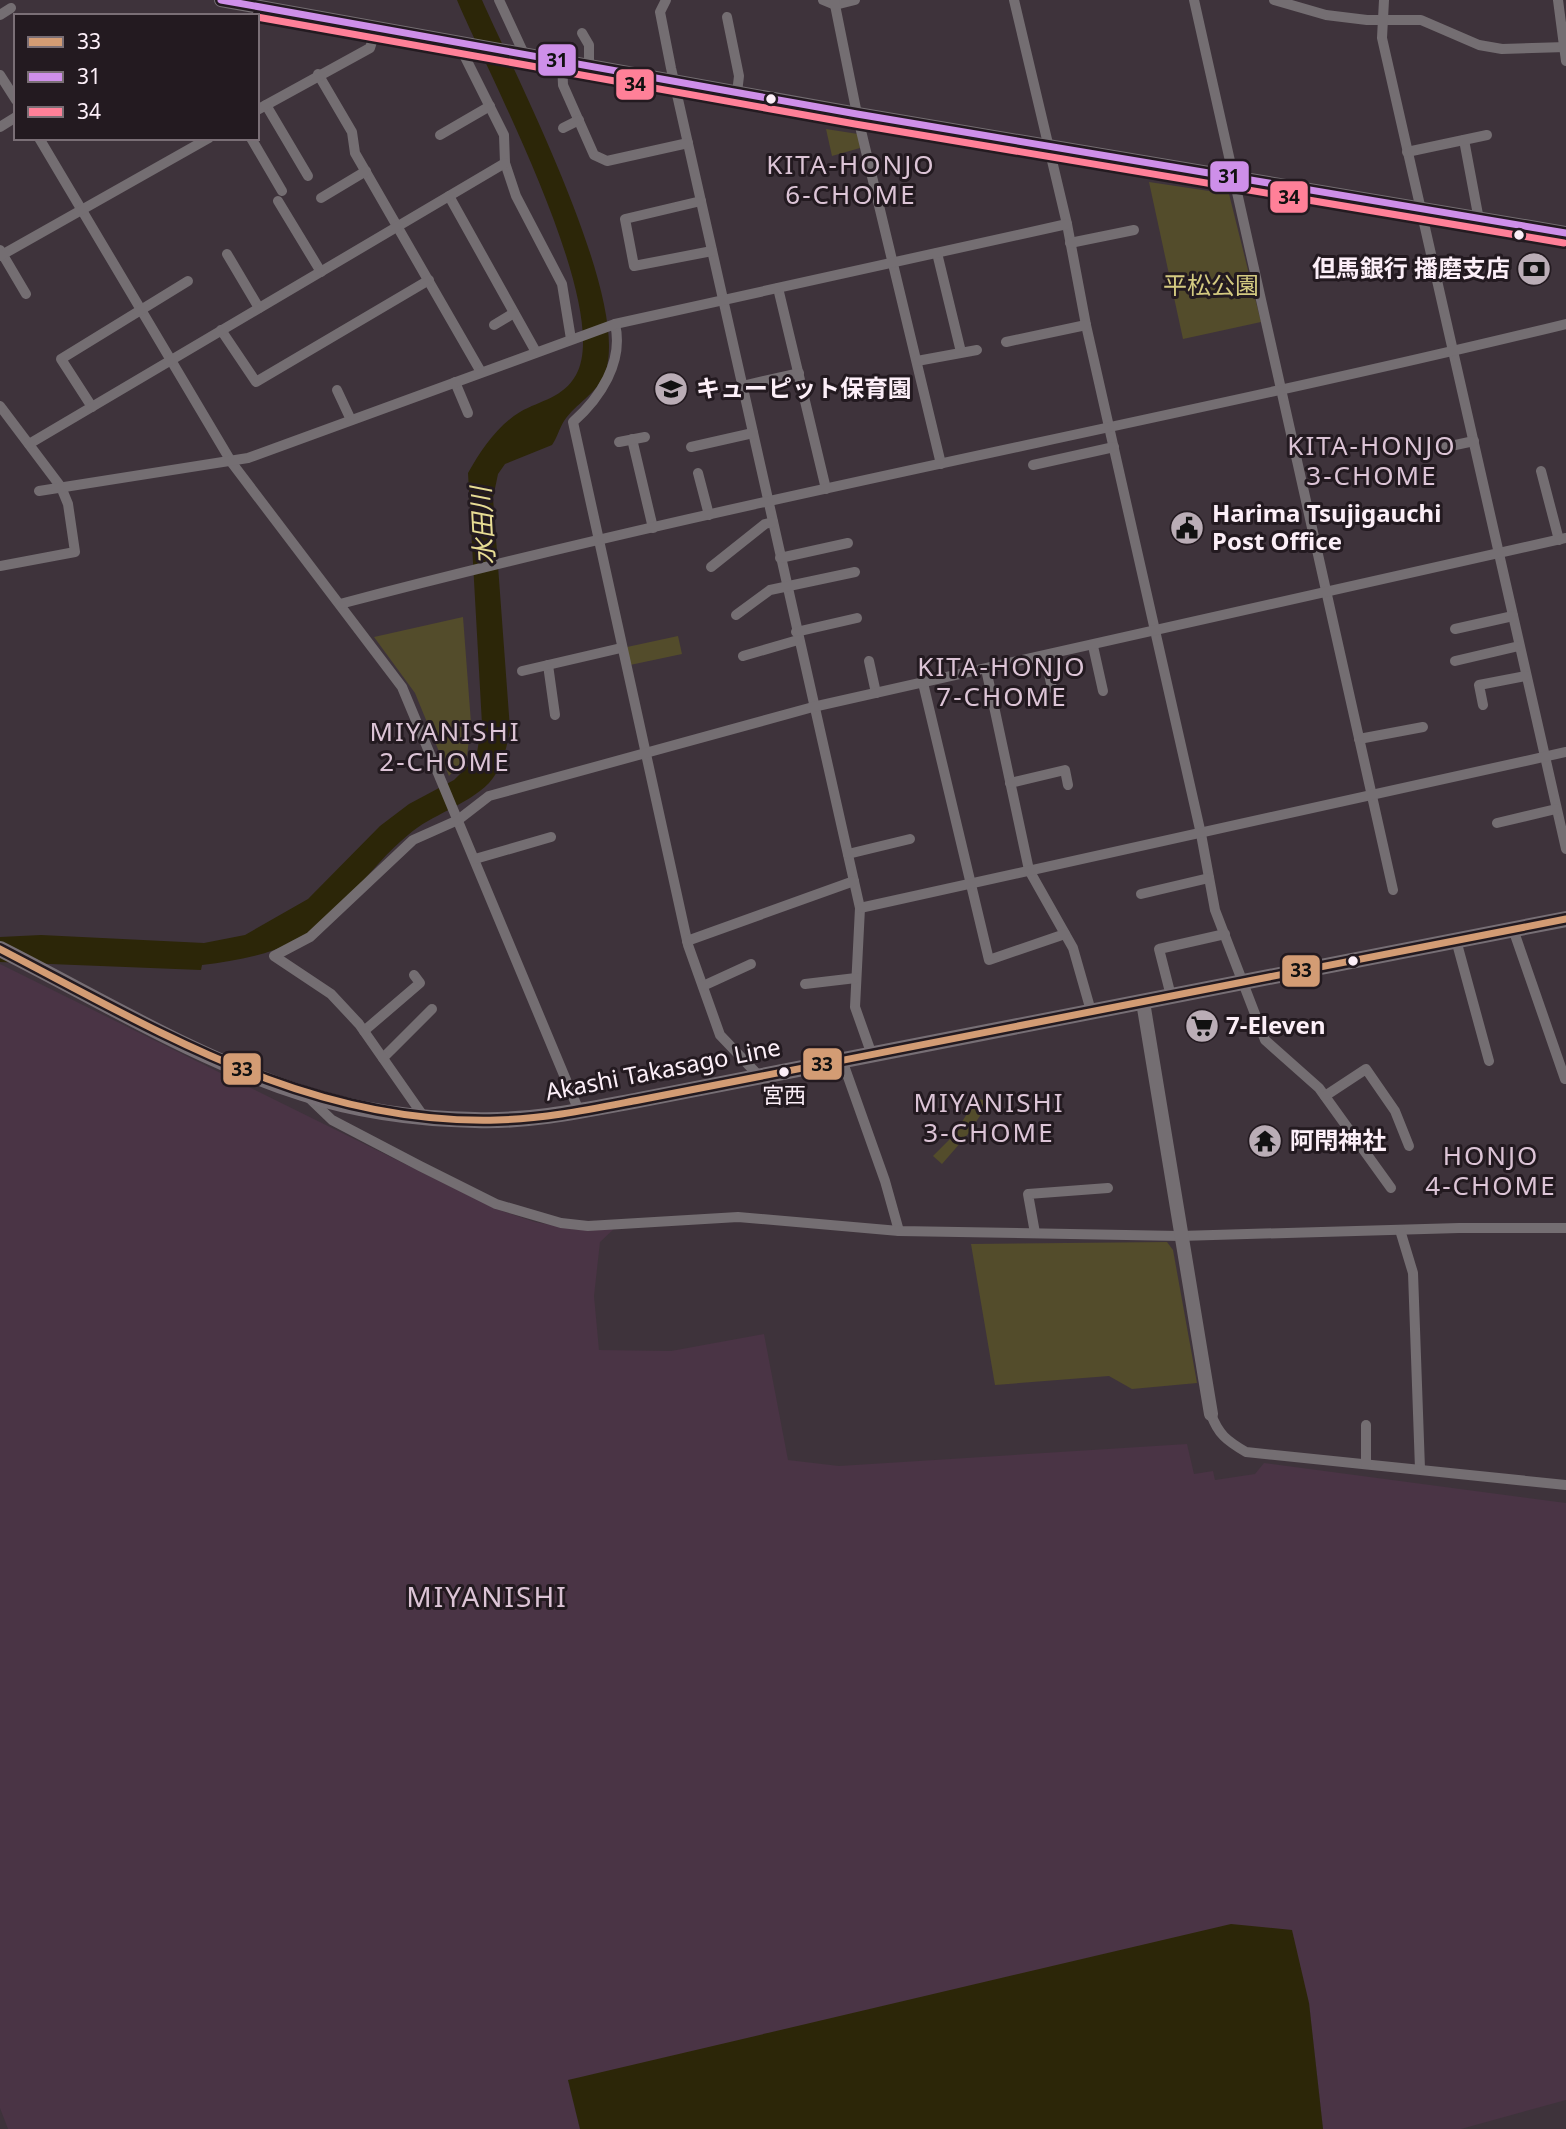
<svg xmlns="http://www.w3.org/2000/svg" width="1566" height="2129" font-family="'Noto Sans','Noto Sans JP',sans-serif">
<style>
.built{fill:#4a3445}
.green{fill:#534c2b}
.water{fill:#2c2608}
.lines{fill:none;stroke-linecap:round;stroke-linejoin:round}
.minor{stroke:#746e72;stroke-width:10}
.tertiary{stroke:#746e72;stroke-width:14}
.secondary{stroke:#776f75;stroke-width:16}
.bus-1-casing{stroke:#231a20;stroke-width:12}
.bus-2-casing{stroke:#231a20;stroke-width:12}
.bus-3-casing{stroke:#231a20;stroke-width:12}
.bus-1{stroke:#d39c74;stroke-width:7}
.bus-2{stroke:#ce8fe9;stroke-width:7}
.bus-3{stroke:#ff8098;stroke-width:7}
.bus-dot{fill:#fceff8;stroke:#231a20;stroke-width:2.5}
.labels{text-anchor:middle;stroke-width:6;stroke-linejoin:round;paint-order:stroke}
.bus-label{font-size:22px;fill:#fceff8;stroke:#231a20}
.poi-label{font-size:24px;font-weight:bold;fill:#fceff8;stroke:#231a20;text-anchor:start}
.park-label{font-size:24px;fill:#d4ca81;stroke:#231a20}
.street-label{font-size:24px;fill:#fceff8;stroke:#231a20}
.neighbourhood-label{font-size:26px;letter-spacing:2px;fill:#dcc4d6;stroke:#231a20}
.water-label{font-size:26px;font-style:italic;fill:#e8dd94;stroke:#231a20}
.quarter-label{font-size:28px;letter-spacing:2px;fill:#dcc4d6;stroke:#231a20}
.line-badge{stroke:#231a20;stroke-width:2.5}
.pale-badge-label{font-size:19px;text-anchor:middle;font-weight:bold;fill:#111}
</style>
<rect width="100%" height="100%" fill="#3e333b"/>
<!-- built -->
<path class="built" d="M 0,964 L 496,1209 L 535,1222 L 577,1230 L 615,1228 L 600,1242 L 594,1296 L 599,1350 L 671,1351 L 764,1334 L 788,1460 L 839,1466 L 1187,1444 L 1194,1474 L 1213,1471 L 1215,1480 L 1255,1474 L 1264,1463 L 1566,1503 L 1566,2100 L 1461,2129 L 1323,2129 L 1309,2003 L 568,2080 L 580,2129 L 8,2129 L 0,2108 Z"/>
<!-- green -->
<g class="green">
<path d="M 826,129 L 858,134 L 860,148 L 832,156 Z"/>
<path d="M 1149,182 L 1229,194 L 1261,322 L 1183,339 Z"/>
<path d="M 463,617 L 471,723 L 467,756 L 449,776 L 415,693 L 374,637 Z"/>
<path d="M 678,636 L 682,654 L 630,665 L 627,647 Z"/>
<path d="M 977,1098 L 989,1102 L 968,1134 L 942,1164 L 933,1156 L 953,1136 Z"/>
<path d="M 1167,1242 L 1173,1250 L 1197,1383 L 1132,1389 L 1109,1376 L 995,1385 L 971,1244 Z"/>
</g>
<!-- water -->
<g class="water">
<path d="M 457,0 L 482,0 C 515,75 632,300 605,373 C 596,395 576,403 564,421 C 559,429 557,438 552,445 L 505,464 L 498,474 L 493,498 L 510,729 C 507,747 502,769 489,783 C 466,806 432,814 408,835 C 369,867 340,917 295,941 C 265,956 235,961 202,965 L 201,970 L 0,962 L 0,937 L 41,935 L 204,943 L 245,935 L 308,899 L 380,826 L 409,804 L 454,780 L 476,758 L 482,724 L 468,473 C 481,450 497,426 520,412 C 541,400 563,398 576,375 C 614,308 487,72 457,0 Z"/>
<path d="M 1231,1924 L 1292,1930 L 1309,2003 L 1323,2129 L 580,2129 L 568,2080 Z"/>
</g>
<g class="lines">
<!-- minor -->
<g class="minor">
<path d="M 499,0 L 525,56"/>
<path d="M 666,0 L 660,12 L 671,68 L 860,908 L 855,1007 L 872,1055"/>
<path d="M 823,0 L 835,5 L 855,0"/>
<path d="M 834,0 L 857,114 L 941,464"/>
<path d="M 1014,0 L 1067,224 L 1086,325 L 1201,834 L 1215,910 L 1265,1040 L 1319,1088 L 1391,1188"/>
<path d="M 1194,0 L 1393,890"/>
<path d="M 1274,0 L 1326,15 L 1367,20 L 1421,20 L 1479,45 L 1502,49 L 1566,47"/>
<path d="M 1384,0 L 1382,38 L 1566,849"/>
<path d="M 1558,0 L 1566,61"/>
<path d="M 0,15 L 11,8"/>
<path d="M 727,17 L 739,76 L 737,93"/>
<path d="M 582,33 L 589,45 L 589,67"/>
<path d="M 459,45 L 504,135 L 505,163 L 516,196 L 562,284 L 571,339"/>
<path d="M 562,62 L 563,85 L 594,155 L 607,161 L 688,143"/>
<path d="M 318,74 L 352,132 L 355,153 L 481,372"/>
<path d="M 0,75 L 16,100"/>
<path d="M 266,105 L 308,176"/>
<path d="M 257,110 L 370,48 L 376,29"/>
<path d="M 0,127 L 16,117"/>
<path d="M 563,128 L 579,120"/>
<path d="M 440,135 L 490,106"/>
<path d="M 39,138 L 232,463 L 402,687 L 579,1111"/>
<path d="M 251,138 L 282,191"/>
<path d="M 1464,140 L 1479,220"/>
<path d="M 1407,152 L 1487,135"/>
<path d="M 449,196 L 536,352"/>
<path d="M 321,198 L 366,171"/>
<path d="M 278,201 L 321,272"/>
<path d="M 701,201 L 625,219 L 634,266 L 712,251"/>
<path d="M 1070,243 L 1134,230"/>
<path d="M 0,250 L 26,294"/>
<path d="M 937,253 L 961,352"/>
<path d="M 227,254 L 259,308"/>
<path d="M 0,256 L 209,138"/>
<path d="M 778,288 L 826,489"/>
<path d="M 615,324 C 624,362 600,398 573,422 L 688,945 L 720,1035 L 759,1076"/>
<path d="M 494,325 L 514,313"/>
<path d="M 221,330 L 256,382 L 429,280"/>
<path d="M 1006,342 L 1086,325"/>
<path d="M 917,361 L 977,350"/>
<path d="M 455,382 L 468,413"/>
<path d="M 742,386 L 799,373"/>
<path d="M 337,390 L 351,420"/>
<path d="M 0,406 L 61,487 L 68,504 L 75,552 L 0,566"/>
<path d="M 92,407 L 61,359 L 188,281"/>
<path d="M 632,439 L 653,528"/>
<path d="M 619,442 L 645,437"/>
<path d="M 29,444 L 505,163"/>
<path d="M 691,447 L 753,433"/>
<path d="M 1446,447 L 1474,441"/>
<path d="M 1033,465 L 1114,447"/>
<path d="M 1541,471 L 1559,540"/>
<path d="M 698,473 L 709,515"/>
<path d="M 39,491 L 248,458 L 615,324 L 1067,224"/>
<path d="M 780,558 L 848,543"/>
<path d="M 711,567 L 765,524 L 773,522"/>
<path d="M 340,604 C 745,497 1159,423 1566,324"/>
<path d="M 736,615 L 770,590 L 855,572"/>
<path d="M 1455,629 L 1513,616"/>
<path d="M 796,632 L 857,618"/>
<path d="M 1093,646 L 1103,691"/>
<path d="M 743,656 L 798,640"/>
<path d="M 1045,656 L 1052,688"/>
<path d="M 869,661 L 876,693"/>
<path d="M 1455,661 L 1519,646"/>
<path d="M 548,665 L 555,715"/>
<path d="M 986,669 L 1029,870 L 1073,948 L 1091,1011"/>
<path d="M 522,671 L 621,648"/>
<path d="M 923,683 L 989,960 L 1065,934"/>
<path d="M 1483,705 L 1479,685 L 1526,676"/>
<path d="M 1359,739 L 1423,727"/>
<path d="M 1010,783 L 1065,770 L 1068,785"/>
<path d="M 1497,823 L 1556,809"/>
<path d="M 848,854 L 910,839"/>
<path d="M 475,859 L 551,837"/>
<path d="M 1141,894 L 1209,878"/>
<path d="M 860,908 L 1566,752"/>
<path d="M 1513,929 L 1565,1079"/>
<path d="M 1456,940 L 1489,1061"/>
<path d="M 687,941 L 854,881"/>
<path d="M 805,984 L 856,978"/>
<path d="M 703,986 L 751,964"/>
<path d="M 1171,996 L 1159,949 L 1225,934"/>
<path d="M 364,1031 L 420,983 L 414,975"/>
<path d="M 383,1058 L 432,1009"/>
<path d="M 842,1060 L 885,1181 L 899,1231"/>
<path d="M 1325,1096 L 1366,1069 L 1395,1111 L 1409,1146"/>
<path d="M 308,1097 L 332,1120 L 420,1166 L 496,1204 L 561,1223 L 588,1226 L 738,1217 L 899,1231 L 1180,1236 L 1459,1228 L 1566,1228"/>
<path d="M 424,1117 L 359,1024 L 331,994 L 274,956 L 310,937 L 413,840 L 458,820 L 489,796 L 813,707 L 1566,538"/>
<path d="M 1400,1230 L 1413,1273 L 1420,1469"/>
<path d="M 1035,1233 L 1028,1194 L 1108,1188"/>
<path d="M 1211,1414 C 1218,1434 1227,1441 1246,1452 L 1566,1485"/>
<path d="M 1366,1425 L 1366,1464"/>
</g>
<!-- tertiary -->
<g class="tertiary">
<path d="M 221,0 L 857,114 L 1566,233"/>
<path d="M 1143,1002 L 1211,1414"/>
</g>
<!-- secondary -->
<path class="secondary" d="M 0,949 C 99,999 197,1059 302,1093 C 357,1111 417,1119 475,1120 C 530,1122 585,1110 639,1100 L 1566,919"/>
<!-- bus-1 casing -->
<g class="bus-1-casing">
<path id="bus-1" d="M 0,949 C 160,1032 309,1125 497,1120 C 545,1119 592,1109 639,1100 L 1566,919"/>
</g>
<!-- bus-2 casing -->
<g class="bus-2-casing">
<path id="bus-2" d="M 221,0 L 857,114 L 1566,233"/>
</g>
<!-- bus-3 casing -->
<g class="bus-3-casing">
<path id="bus-3" d="M 257,17 L 855,124 L 1564,243"/>
</g>
<!-- bus-1 -->
<use href="#bus-1" class="bus-1"/>
<!-- bus-2 -->
<use href="#bus-2" class="bus-2"/>
<!-- bus-3 -->
<use href="#bus-3" class="bus-3"/>
</g>
<!-- icons -->
<defs>
<g id="bank-disc" transform="scale(1.75)"><circle r="9.5" fill="#baadb6" stroke="#231a20"/><path d="M-6-4H6V4H-6ZM0-2.3a2.3 2.3 0 1 0 0 4.6a2.3 2.3 0 1 0 0-4.6Z" fill="#111"/></g>
<g id="school-disc" transform="scale(1.75)"><circle r="9.5" fill="#baadb6" stroke="#231a20"/><path d="M0-5L7-2L0 1L-7-2ZM-4 1L0 2.5L4 1V4Q0 6-4 4Z" fill="#111"/></g>
<g id="civic-disc" transform="scale(1.75)"><circle r="9.5" fill="#baadb6" stroke="#231a20"/><path d="M-.6-6.5H3V-4.5H.6V-3L4-1V1h2V6H-6V1h2V-1L-.6-3ZM-1.2 2.5V6h2.4V2.5Z" fill="#111"/></g>
<g id="supermarket-disc" transform="scale(1.75)"><circle r="9.5" fill="#baadb6" stroke="#231a20"/><path d="M-6-5.5h2.5l.6 2H6L4.5 2H-2.5L-4.4-4H-6ZM-1.5 3.2a1.3 1.3 0 1 0 .1 0ZM3 3.2a1.3 1.3 0 1 0 .1 0Z" fill="#111"/></g>
<g id="temple-disc" transform="scale(1.75)"><circle r="9.5" fill="#baadb6" stroke="#231a20"/><path d="M0-6L5-2H3V0L6.5 2.5H4V6H1.5V3h-3V6H-4V2.5H-6.5L-3 0V-2H-5Z" fill="#111"/></g>
</defs>
<g fill-rule="evenodd">
<use href="#bank-disc" x="1534" y="269"/>
<use href="#school-disc" x="671" y="389"/>
<use href="#civic-disc" x="1187" y="528"/>
<use href="#supermarket-disc" x="1202" y="1026"/>
<use href="#temple-disc" x="1265" y="1141"/>
</g>
<!-- markers -->
<g class="bus-dot">
<circle cx="771" cy="99" r="6"/>
<circle cx="1519" cy="235" r="6"/>
<circle cx="1353" cy="961" r="6"/>
<circle cx="784" cy="1072" r="6"/>
</g>
<g class="labels">
<!-- bus labels -->
<g class="bus-label">
<text x="784" y="1103">宮西</text>
</g>
<!-- poi labels -->
<g class="poi-label">
<text x="1510" y="277" text-anchor="end">但馬銀行 播磨支店</text>
<text x="696" y="397">キューピット保育園</text>
<text x="1212" y="522">Harima Tsujigauchi<tspan x="1212" dy="28">Post Office</tspan></text>
<text x="1226" y="1034">7-Eleven</text>
<text x="1290" y="1149">阿閇神社</text>
</g>
<!-- park labels -->
<g class="park-label">
<text x="1211" y="294">平松公園</text>
</g>
<!-- street labels -->
<g class="street-label">
<text transform="translate(663 1070) rotate(-11)" y="8">Akashi Takasago Line</text>
</g>
<!-- neighbourhood labels -->
<g class="neighbourhood-label">
<text x="851" y="174">KITA-HONJO<tspan x="851" dy="30">6-CHOME</tspan></text>
<text x="1372" y="455">KITA-HONJO<tspan x="1372" dy="30">3-CHOME</tspan></text>
<text x="1002" y="676">KITA-HONJO<tspan x="1002" dy="30">7-CHOME</tspan></text>
<text x="445" y="741">MIYANISHI<tspan x="445" dy="30">2-CHOME</tspan></text>
<text x="989" y="1112">MIYANISHI<tspan x="989" dy="30">3-CHOME</tspan></text>
<text x="1491" y="1165">HONJO<tspan x="1491" dy="30">4-CHOME</tspan></text>
</g>
<!-- water labels -->
<g class="water-label">
<text transform="translate(483 526) rotate(-93)" y="9">水田川</text>
</g>
<!-- quarter labels -->
<g class="quarter-label">
<text x="487" y="1607">MIYANISHI</text>
</g>
</g>
<g class="line-badge">
<rect x="537" y="43" width="40" height="34" rx="7" fill="#ce8fe9"/>
<rect x="615" y="68" width="40" height="33" rx="7" fill="#ff8098"/>
<rect x="1209" y="160" width="41" height="33" rx="7" fill="#ce8fe9"/>
<rect x="1269" y="180" width="40" height="34" rx="7" fill="#ff8098"/>
<rect x="1281" y="954" width="40" height="34" rx="7" fill="#d39c74"/>
<rect x="802" y="1047" width="41" height="34" rx="7" fill="#d39c74"/>
<rect x="222" y="1052" width="40" height="34" rx="7" fill="#d39c74"/>
</g>
<g class="pale-badge-label">
<text x="557" y="67">31</text>
<text x="635" y="91">34</text>
<text x="1229" y="183">31</text>
<text x="1289" y="204">34</text>
<text x="1301" y="977">33</text>
<text x="822" y="1071">33</text>
<text x="242" y="1076">33</text>
</g>
<!-- legend -->
<rect x="14" y="14" width="245" height="126" fill="#231a20" stroke="#7a6f76" stroke-width="2"/>
<rect x="28" y="37" width="35" height="10" fill="#d39c74" stroke="#7a6f76" stroke-width="2"/>
<text x="77" y="49" font-size="21" fill="#fceff8">33</text>
<rect x="28" y="72" width="35" height="10" fill="#ce8fe9" stroke="#7a6f76" stroke-width="2"/>
<text x="77" y="84" font-size="21" fill="#fceff8">31</text>
<rect x="28" y="107" width="35" height="10" fill="#ff8098" stroke="#7a6f76" stroke-width="2"/>
<text x="77" y="119" font-size="21" fill="#fceff8">34</text>
</svg>
